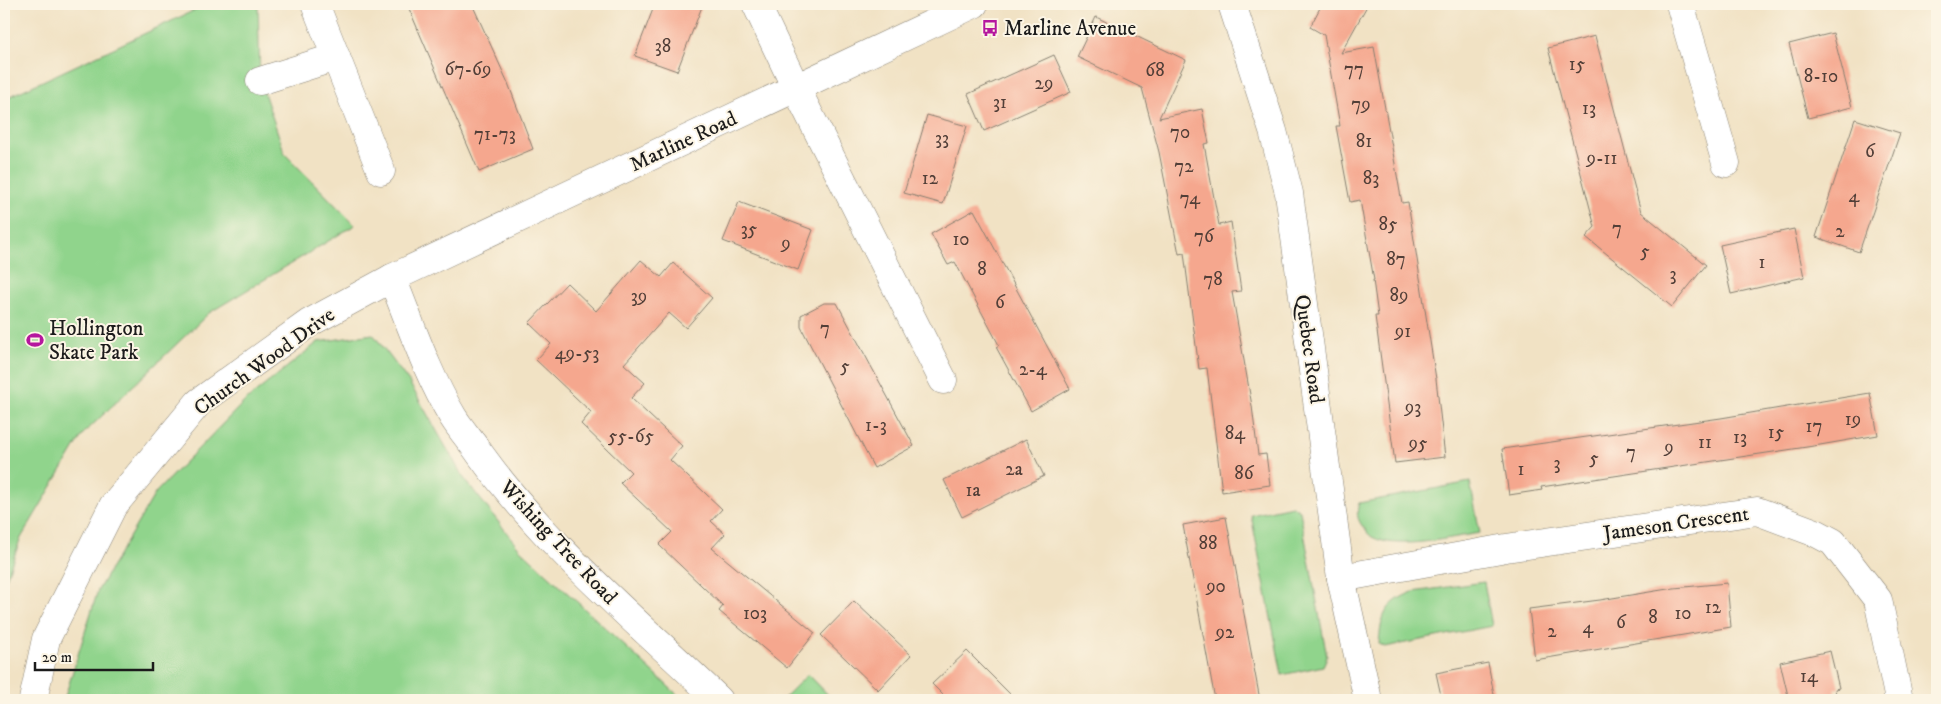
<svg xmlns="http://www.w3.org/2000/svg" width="1941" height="704" font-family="'IM FELL DW Pica',serif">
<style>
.green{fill:#90d48c;stroke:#567854}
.building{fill:#f5a78e}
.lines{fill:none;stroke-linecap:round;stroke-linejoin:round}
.minor-casing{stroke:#867f70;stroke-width:29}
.minor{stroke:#fff;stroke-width:28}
.labels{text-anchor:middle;stroke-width:4;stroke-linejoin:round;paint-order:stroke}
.number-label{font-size:19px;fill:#523f38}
.poi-label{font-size:21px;fill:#1c1c1c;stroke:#fcf5e5;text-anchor:start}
.street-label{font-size:21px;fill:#1c1c1c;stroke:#fcf5e5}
</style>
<rect width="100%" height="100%" fill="#fcf5e5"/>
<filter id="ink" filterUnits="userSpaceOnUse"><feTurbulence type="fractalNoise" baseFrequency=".02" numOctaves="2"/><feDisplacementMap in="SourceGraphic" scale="10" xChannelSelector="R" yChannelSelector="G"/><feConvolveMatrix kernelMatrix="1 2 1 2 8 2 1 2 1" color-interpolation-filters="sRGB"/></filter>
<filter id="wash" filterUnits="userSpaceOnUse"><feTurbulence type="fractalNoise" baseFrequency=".0096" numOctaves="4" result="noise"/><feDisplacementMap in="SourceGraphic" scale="20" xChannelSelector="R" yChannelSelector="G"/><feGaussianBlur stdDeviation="1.12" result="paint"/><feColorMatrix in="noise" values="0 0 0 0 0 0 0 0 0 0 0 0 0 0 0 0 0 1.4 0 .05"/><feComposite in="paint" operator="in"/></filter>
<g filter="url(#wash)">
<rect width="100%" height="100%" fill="#f1e2c4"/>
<!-- green -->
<g class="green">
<path d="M 208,4 L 258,4 L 260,81 L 285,154 L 355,225 L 209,313 L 83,434 L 21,538 L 4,584 L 4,99 Z"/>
<path d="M 373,334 L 409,382 L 463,477 L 519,548 L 683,700 L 64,700 L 98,590 L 156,492 L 244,402 L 318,342 Z"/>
<path d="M 1470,482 L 1480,533 C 1452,537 1397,551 1372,537 C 1369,535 1366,531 1364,528 C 1357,520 1356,513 1359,503 Z"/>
<path d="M 1292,506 L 1300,511 L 1327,657 L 1323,666 L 1282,675 L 1251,515 Z"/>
<path d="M 1484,582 L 1492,626 L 1385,647 L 1379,644 C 1381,617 1384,603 1413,592 Z"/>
<path d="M 808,674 L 833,700 L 782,700 Z"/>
</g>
<g id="blocks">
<!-- building -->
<g class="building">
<path d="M 407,4 L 472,4 L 508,83 L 533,149 L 479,172 Z"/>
<path d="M 655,4 L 703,4 L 677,71 L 635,56 Z"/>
<path d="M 1322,4 L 1368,4 L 1341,53 L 1374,47 L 1402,203 L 1408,202 L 1436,379 L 1445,457 L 1395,463 L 1375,316 L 1378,316 L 1373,280 L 1374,280 L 1360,200 L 1350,202 L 1336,126 L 1340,126 L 1324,35 L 1310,27 Z"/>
<path d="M 1096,17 L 1186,60 L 1159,118 L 1202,109 L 1209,143 L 1204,144 L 1219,225 L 1231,222 L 1241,291 L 1232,292 L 1252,406 L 1258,455 L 1266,454 L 1270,485 L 1222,492 L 1207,368 L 1199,369 L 1184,253 L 1179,254 L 1159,152 L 1142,88 L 1077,57 Z"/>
<path d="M 1833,33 L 1852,107 L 1808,118 L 1789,44 Z"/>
<path d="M 1595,36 L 1641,212 L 1706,265 L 1672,307 L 1586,237 L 1595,227 L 1548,48 Z"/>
<path d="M 1054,55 L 1071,92 L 984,131 L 968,94 Z"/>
<path d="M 927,115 L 967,126 L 943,204 L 904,193 Z"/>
<path d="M 1855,119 L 1900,133 L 1859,252 L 1816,237 Z"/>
<path d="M 739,202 L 813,230 L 798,270 L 723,241 Z"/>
<path d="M 974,210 L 1070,389 L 1031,411 L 996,347 L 999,345 L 955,262 L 948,265 L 931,234 Z"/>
<path d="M 1794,229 L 1804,277 L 1731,294 L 1720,245 Z"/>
<path d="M 641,260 L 661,277 L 673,263 L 712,298 L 686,328 L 669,313 L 624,364 L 645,383 L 631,398 L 682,446 L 670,460 L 722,509 L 711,521 L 725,534 L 712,548 L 815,633 L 787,668 L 719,611 L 723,606 L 659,545 L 672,532 L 620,483 L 631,472 L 581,424 L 591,412 L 536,360 L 551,344 L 529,323 L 567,283 L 596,311 Z"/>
<path d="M 824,303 L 837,303 L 914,446 L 874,468 L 801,327 L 801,315 Z"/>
<path d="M 1870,393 L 1878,435 L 1820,445 L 1541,487 L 1542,490 L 1509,495 L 1502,449 L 1721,418 Z"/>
<path d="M 1026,439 L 1044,476 L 962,517 L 944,480 Z"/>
<path d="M 1226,517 L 1234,560 L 1260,700 L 1215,700 L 1183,525 Z"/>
<path d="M 1727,583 L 1731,627 L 1535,660 L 1529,609 L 1600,600 L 1674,588 Z"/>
<path d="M 854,601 L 911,655 L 878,690 L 821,635 Z"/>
<path d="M 967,651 L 1016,700 L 948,700 L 932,684 Z"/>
<path d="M 1830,651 L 1839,688 L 1835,689 L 1837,700 L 1789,700 L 1780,662 Z"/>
<path d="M 1488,663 L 1495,700 L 1442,700 L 1436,673 Z"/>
</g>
</g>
</g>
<g filter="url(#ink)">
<use href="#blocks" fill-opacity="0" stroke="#867f70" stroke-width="1"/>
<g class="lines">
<!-- minor casing -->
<g class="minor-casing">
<g id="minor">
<path d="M 315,4 L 381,171"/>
<path d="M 756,4 L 796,88 L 943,380"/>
<path d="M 1232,4 L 1273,131 L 1289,193 L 1341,578 L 1368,700"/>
<path d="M 1680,4 L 1726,163"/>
<path d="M 260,81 L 336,57"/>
<path d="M 392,278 C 411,325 427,374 453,417 C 461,430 471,441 480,454 C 547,547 637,621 719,700"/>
<path d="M 1341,578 L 1506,548 L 1757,511 L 1816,533 L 1833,542 L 1878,600 L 1899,700"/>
<path d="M 33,700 L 46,639 L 113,506 L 199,402 L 309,323 L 392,278 L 974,4"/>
</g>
</g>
<!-- minor -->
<use href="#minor" class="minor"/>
</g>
</g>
<!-- icons -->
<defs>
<g id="bus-bare" transform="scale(1.35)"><path d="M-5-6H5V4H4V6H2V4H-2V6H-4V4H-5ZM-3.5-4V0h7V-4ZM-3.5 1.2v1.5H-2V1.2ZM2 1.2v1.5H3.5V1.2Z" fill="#b5179e" stroke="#fcf5e5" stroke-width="2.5" paint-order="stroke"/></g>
<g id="stadium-bare" transform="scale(1.35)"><path d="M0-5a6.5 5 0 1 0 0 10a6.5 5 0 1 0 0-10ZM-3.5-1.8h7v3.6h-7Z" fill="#b5179e" stroke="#fcf5e5" stroke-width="2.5" paint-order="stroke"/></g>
</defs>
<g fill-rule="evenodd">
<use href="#bus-bare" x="990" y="28"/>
<use href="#stadium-bare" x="35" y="340"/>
</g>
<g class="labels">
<!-- number labels -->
<g class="number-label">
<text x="663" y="52">38</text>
<text x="1577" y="70">15</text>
<text x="468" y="75">67-69</text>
<text x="1354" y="75">77</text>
<text x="1155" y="76">68</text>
<text x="1821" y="82">8-10</text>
<text x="1044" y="89">29</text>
<text x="1000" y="108">31</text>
<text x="1361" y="110">79</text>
<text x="1589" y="114">13</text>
<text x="1180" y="138">70</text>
<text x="495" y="140">71-73</text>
<text x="942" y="144">33</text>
<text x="1364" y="147">81</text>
<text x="1870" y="157">6</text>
<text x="1602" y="164">9-11</text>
<text x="1184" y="172">72</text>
<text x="930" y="184">12</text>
<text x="1371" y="184">83</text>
<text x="1854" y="202">4</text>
<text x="1190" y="204">74</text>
<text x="1388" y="230">85</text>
<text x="1617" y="234">7</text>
<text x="749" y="235">35</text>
<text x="1840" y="237">2</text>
<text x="1204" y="242">76</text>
<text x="961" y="245">10</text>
<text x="786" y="249">9</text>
<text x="1645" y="257">5</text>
<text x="1396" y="265">87</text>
<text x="1762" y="268">1</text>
<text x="982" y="275">8</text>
<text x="1673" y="280">3</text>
<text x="1213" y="285">78</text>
<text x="1399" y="301">89</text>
<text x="639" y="302">39</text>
<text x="1000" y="308">6</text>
<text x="825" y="334">7</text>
<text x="1403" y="337">91</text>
<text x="577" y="359">49-53</text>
<text x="845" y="372">5</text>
<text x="1033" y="375">2-4</text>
<text x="1413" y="413">93</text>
<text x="1853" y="425">19</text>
<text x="876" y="431">1-3</text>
<text x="1814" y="432">17</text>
<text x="1776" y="438">15</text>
<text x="1235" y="439">84</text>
<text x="631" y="442">55-65</text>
<text x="1740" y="443">13</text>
<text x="1705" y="448">11</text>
<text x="1418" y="449">95</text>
<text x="1669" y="453">9</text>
<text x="1631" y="458">7</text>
<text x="1594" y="464">5</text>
<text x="1557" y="469">3</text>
<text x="1014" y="475">2a</text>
<text x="1521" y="475">1</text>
<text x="1244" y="479">86</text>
<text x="973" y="496">1a</text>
<text x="1208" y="549">88</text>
<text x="1216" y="592">90</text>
<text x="1713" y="613">12</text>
<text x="755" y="619">103</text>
<text x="1683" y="619">10</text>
<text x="1653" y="623">8</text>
<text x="1621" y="628">6</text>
<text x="1588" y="633">4</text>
<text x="1552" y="637">2</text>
<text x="1225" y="638">92</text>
<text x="1809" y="682">14</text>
</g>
<!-- poi labels -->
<g class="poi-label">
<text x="1004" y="35">Marline Avenue</text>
<text x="49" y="335">Hollington<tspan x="49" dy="24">Skate Park</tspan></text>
</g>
<!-- street labels -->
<g class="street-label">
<text transform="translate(683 141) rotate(-25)" y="7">Marline Road</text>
<text transform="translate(1310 349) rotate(82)" y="7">Quebec Road</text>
<text transform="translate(264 361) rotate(-36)" y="7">Church Wood Drive</text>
<text transform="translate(1676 523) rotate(-8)" y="7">Jameson Crescent</text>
<text transform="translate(559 542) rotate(47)" y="7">Wishing Tree Road</text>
</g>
</g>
<!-- margin -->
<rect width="1941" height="704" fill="none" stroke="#fcf5e5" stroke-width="20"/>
<!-- scale -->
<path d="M35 662v8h118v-8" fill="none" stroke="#1c1c1c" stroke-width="2.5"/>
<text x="42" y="662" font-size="15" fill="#1c1c1c" stroke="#fcf5e5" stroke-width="4" paint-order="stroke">20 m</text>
</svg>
